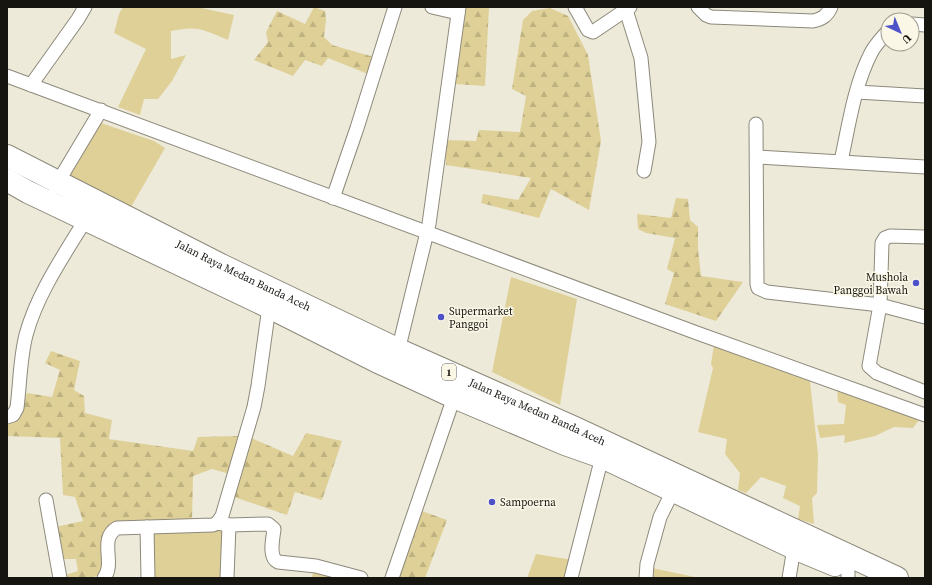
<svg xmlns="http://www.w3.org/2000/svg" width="932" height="585" font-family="'Source Serif 4',serif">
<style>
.grass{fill:#ded097}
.forest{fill:url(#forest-firs)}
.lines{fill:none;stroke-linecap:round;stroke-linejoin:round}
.minor-casing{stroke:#8d897b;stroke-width:15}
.trunk-casing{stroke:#8d897b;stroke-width:24}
.minor{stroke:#fff;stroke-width:13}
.trunk{stroke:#fff;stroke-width:22}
.poi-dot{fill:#4d52c8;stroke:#fbf7e7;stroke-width:1.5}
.labels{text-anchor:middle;stroke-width:3;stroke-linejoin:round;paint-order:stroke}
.shield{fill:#fbf7e7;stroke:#5b5950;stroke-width:1}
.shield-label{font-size:10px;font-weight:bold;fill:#161510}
.street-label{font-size:11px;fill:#161510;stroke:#fbf7e7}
.poi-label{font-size:11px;fill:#161510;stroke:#fbf7e7;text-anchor:start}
</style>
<defs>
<pattern id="forest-firs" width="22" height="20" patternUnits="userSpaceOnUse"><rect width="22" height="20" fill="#ded097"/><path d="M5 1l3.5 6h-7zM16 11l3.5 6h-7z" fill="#beb281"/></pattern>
</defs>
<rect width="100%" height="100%" fill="#eeeada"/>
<!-- grass -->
<g class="grass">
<path d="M 123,7 L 197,7 L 234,15 L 228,40 C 204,30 198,25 171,31 L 171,59 L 186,55 L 172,81 L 158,99 L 144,99 L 140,115 L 118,107 L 146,49 L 114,33 L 119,14 Z"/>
<path d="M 98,122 L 154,141 L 165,148 L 131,207 L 65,174 Z"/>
<path d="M 511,277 L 577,299 L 560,405 L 492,372 Z"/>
<path d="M 714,344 L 736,350 L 810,381 L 818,455 L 817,493 L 812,498 L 814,524 L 798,519 L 800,506 L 783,498 L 786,486 L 761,477 L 746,493 L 738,490 L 740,473 L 725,454 L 727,439 L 698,432 L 713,368 L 711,364 Z"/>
<path d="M 837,387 L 921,417 L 913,428 L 894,427 L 875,436 L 844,443 L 845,435 L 820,438 L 817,425 L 844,424 L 846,405 L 838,402 Z"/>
<path d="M 223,529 L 221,578 L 154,578 L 151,530 Z"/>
<path d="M 536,554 L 573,560 L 568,578 L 527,578 Z"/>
<path d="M 652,568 L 695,577 L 695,578 L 652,578 Z"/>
<path d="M 313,572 L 342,578 L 312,578 Z"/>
</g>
<!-- forest -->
<g class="forest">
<path d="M 314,7 L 325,11 L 326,20 L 324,37 L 332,45 L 374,57 L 368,74 L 328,58 L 322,66 L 305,60 L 293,76 L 254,60 L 268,42 L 266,32 L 277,11 L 305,24 Z"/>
<path d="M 465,7 L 489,7 L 485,86 L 455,84 Z"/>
<path d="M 550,8 L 568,16 L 588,55 L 601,141 L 589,210 L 551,189 L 539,218 L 481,203 L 483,194 L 518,200 L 531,178 L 446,165 L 445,140 L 476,141 L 479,130 L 520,132 L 526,96 L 512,89 L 523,20 L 532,11 Z"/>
<path d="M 676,198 L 688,199 L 690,220 L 698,227 L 698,249 L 701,276 L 743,282 L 716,321 L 665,304 L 674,273 L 667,269 L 675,238 L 646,233 L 638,229 L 637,214 L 671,218 Z"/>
<path d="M 51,351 L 80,361 L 74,390 L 84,396 L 85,413 L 112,420 L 109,439 L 193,451 L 198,437 L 239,436 L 230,474 L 212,469 L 193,476 L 192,521 L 106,530 L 103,574 L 90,578 L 66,578 L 65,575 L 78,571 L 76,559 L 62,559 L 55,527 L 83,521 L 75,497 L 63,495 L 60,438 L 7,436 L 7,420 L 20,415 L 27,393 L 52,397 L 60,370 L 45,363 Z"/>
<path d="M 306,433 L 342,441 L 322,500 L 295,492 L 287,515 L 234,497 L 249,437 L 293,456 Z"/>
<path d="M 419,510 L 447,520 L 425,578 L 396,578 Z"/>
</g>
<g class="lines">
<!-- minor casing -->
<g class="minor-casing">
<g id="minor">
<path d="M 432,7 L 458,13"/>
<path d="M 575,7 L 588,30 L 593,32 L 630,7"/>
<path d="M 698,7 L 706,15 L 711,17 L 813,21 C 822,19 827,16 831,7"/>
<path d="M 626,10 L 641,58 L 649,142 L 644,171"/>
<path d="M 912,24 L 925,25"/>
<path d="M 7,76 L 697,333 L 925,415"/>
<path d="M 31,85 L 78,19 L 85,7"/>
<path d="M 857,92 L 925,96"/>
<path d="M 756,124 L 757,284 L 758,288 L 767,292 L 880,305 L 925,317"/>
<path d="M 757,157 L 925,167"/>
<path d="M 841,161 C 849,125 854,86 871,53 C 875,45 882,38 888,31"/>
<path d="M 55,187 L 101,110"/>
<path d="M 333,198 L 357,128 L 395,7"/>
<path d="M 925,237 L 890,236 L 885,238 L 882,243 L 880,305 L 869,366 L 877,373 L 925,392"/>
<path d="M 397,355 L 429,224 L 459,7"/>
<path d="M 7,417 L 13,415 L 17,408 C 20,384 20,358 26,335 C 37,294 64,255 86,219"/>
<path d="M 46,500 L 60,578"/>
<path d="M 217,523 L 229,525 L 268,524 L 274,529 C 273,539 268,557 278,562 L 316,566 L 361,578"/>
<path d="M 147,527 L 148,578"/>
<path d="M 848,570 L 848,578"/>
<path d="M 104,578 C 116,563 98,539 117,528 L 213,525 L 217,523 L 222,516 L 254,407 L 258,386 L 269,307"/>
<path d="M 227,578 L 229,525"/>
<path d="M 392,578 L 454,397"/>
<path d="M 571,578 L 602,457"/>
<path d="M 646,578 L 647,564 L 660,517 L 673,491"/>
<path d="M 789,578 L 794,548"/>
</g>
</g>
<!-- trunk casing -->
<g class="trunk-casing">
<g id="trunk">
<path id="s1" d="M 7,156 L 221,265 L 399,350 L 575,428 L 897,578"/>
<path d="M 7,180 L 28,192 L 269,307 L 376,361 L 454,397 L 565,444 L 602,457 L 794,548 L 835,565"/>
</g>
</g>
<!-- minor -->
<use href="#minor" class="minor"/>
<!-- trunk -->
<use href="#trunk" class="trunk"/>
</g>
<!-- markers -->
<g class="poi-dot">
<circle cx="916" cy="283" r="4"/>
<circle cx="441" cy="317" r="4"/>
<circle cx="492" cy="502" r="4"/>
</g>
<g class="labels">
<!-- shield labels -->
<rect class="shield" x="442" y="364" width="14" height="16" rx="3"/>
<g class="shield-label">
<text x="449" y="376">1</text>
</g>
<!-- street labels -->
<g class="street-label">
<text dy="4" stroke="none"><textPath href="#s1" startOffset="265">Jalan Raya Medan Banda Aceh</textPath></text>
<text dy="4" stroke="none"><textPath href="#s1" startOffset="589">Jalan Raya Medan Banda Aceh</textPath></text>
</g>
<!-- poi labels -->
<g class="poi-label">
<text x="908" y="281" text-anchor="end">Mushola<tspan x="908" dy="13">Panggoi Bawah</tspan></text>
<text x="449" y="315">Supermarket<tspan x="449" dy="13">Panggoi</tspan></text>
<text x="500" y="506">Sampoerna</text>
</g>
</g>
<!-- border -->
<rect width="932" height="585" fill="none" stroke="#161510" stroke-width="16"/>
<!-- north arrow -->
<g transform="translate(900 32) rotate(136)"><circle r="19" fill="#fbf7e7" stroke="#9f9d91"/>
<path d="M0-3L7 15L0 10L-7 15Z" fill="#4d52c8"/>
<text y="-6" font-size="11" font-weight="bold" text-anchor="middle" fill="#161510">U</text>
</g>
</svg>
